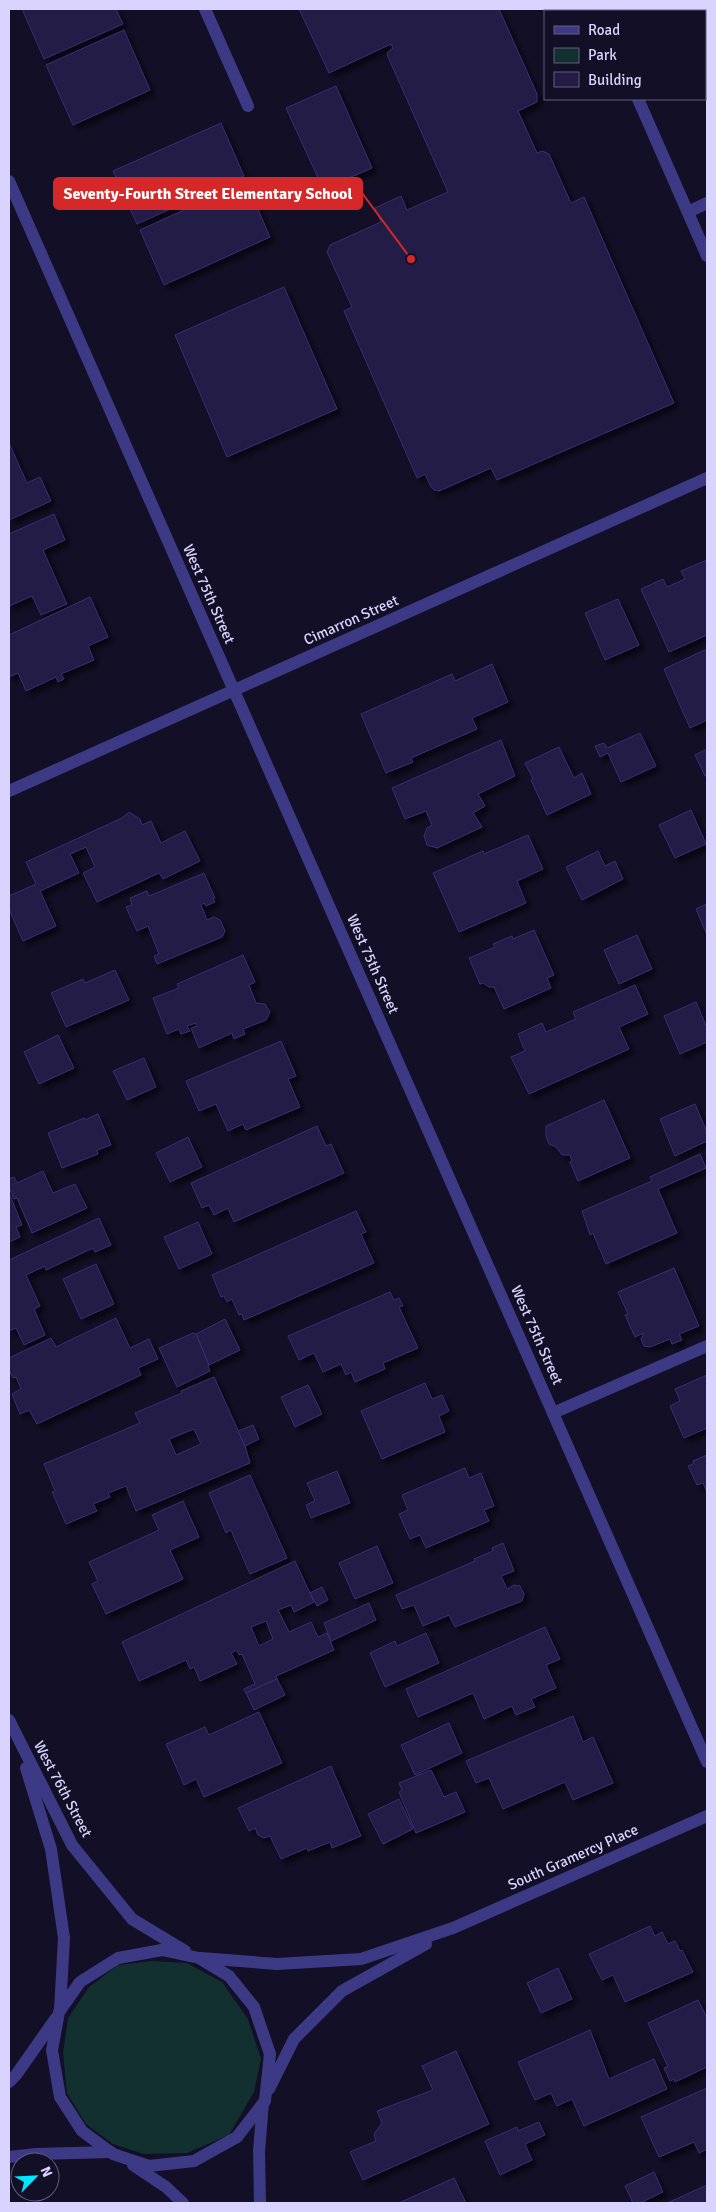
<svg xmlns="http://www.w3.org/2000/svg" width="716" height="2212" font-family="Signika,sans-serif">
<style>
.green{fill:#12302f}
.building{fill:#241b47;stroke:#3b2d73;fill-rule:evenodd;filter:url(#shadow)}
.lines{fill:none;stroke-linecap:round;stroke-linejoin:round}
.minor{stroke:#3d3a85;stroke-width:12}
.labels{text-anchor:middle;stroke-width:4.5;stroke-linejoin:round;paint-order:stroke}
.street-label{font-size:15px;fill:#d9d4ff;stroke:#130f26}
.leader{fill:none;stroke:#d62828;stroke-width:2}
.callout-dot{fill:#d62828;stroke:#130f26;stroke-width:2}
.callout{fill:#d62828;stroke:#d62828;stroke-width:2}
.callout-label{font-size:16px;text-anchor:middle;font-weight:bold;fill:#fff}
</style>
<defs>
<filter id="shadow"><feDropShadow dx="4.5" dy="4.5" stdDeviation="2.5" flood-color="#0009"/></filter>
</defs>
<rect width="100%" height="100%" fill="#130f26"/>
<!-- green -->
<path class="green" d="M 152,1961 L 187,1963 L 222,1982 L 248,2019 L 261,2059 L 254,2092 L 229,2135 L 187,2153 L 144,2154 L 113,2144 L 86,2124 L 67,2093 L 63,2053 L 68,2018 L 89,1987 L 118,1965 Z"/>
<!-- building -->
<g class="building">
<path d="M 22,9 L 116,9 L 123,24 L 44,59 Z"/>
<path d="M 299,9 L 499,9 L 537,94 L 537,102 L 518,111 L 537,153 L 542,151 L 549,154 L 571,203 L 584,197 L 674,403 L 497,480 L 491,468 L 439,491 L 434,490 L 431,487 L 425,474 L 417,478 L 344,311 L 352,307 L 327,252 L 330,245 L 381,222 L 375,208 L 401,196 L 407,210 L 448,192 L 388,57 L 387,53 L 393,48 L 391,44 L 329,73 Z"/>
<path d="M 124,30 L 150,90 L 73,125 L 46,65 Z"/>
<path d="M 336,86 L 372,168 L 323,189 L 286,108 Z"/>
<path d="M 221,123 L 244,176 L 137,224 L 113,171 Z"/>
<path d="M 246,182 L 270,237 L 164,285 L 140,230 Z"/>
<path d="M 284,287 L 337,409 L 227,457 L 175,335 Z"/>
<path d="M 9,443 L 27,483 L 40,477 L 51,501 L 9,520 Z"/>
<path d="M 54,514 L 65,540 L 43,550 L 67,604 L 41,615 L 32,596 L 9,606 L 9,534 Z"/>
<path d="M 707,560 L 707,635 L 669,652 L 641,589 L 663,579 L 667,587 L 685,579 L 681,571 Z"/>
<path d="M 90,597 L 108,637 L 88,646 L 94,660 L 61,674 L 64,679 L 58,682 L 56,677 L 26,691 L 18,673 L 9,677 L 9,635 Z"/>
<path d="M 618,599 L 639,645 L 605,660 L 585,613 Z"/>
<path d="M 707,649 L 707,720 L 690,728 L 664,669 Z"/>
<path d="M 492,664 L 508,702 L 472,718 L 477,729 L 411,758 L 413,762 L 386,773 L 361,714 L 452,674 L 455,681 Z"/>
<path d="M 640,733 L 656,766 L 621,782 L 608,753 L 600,757 L 595,746 L 604,743 L 607,748 Z"/>
<path d="M 501,740 L 515,776 L 478,794 L 485,806 L 473,813 L 482,827 L 437,848 L 427,845 L 424,836 L 427,828 L 432,825 L 426,811 L 405,819 L 392,788 Z"/>
<path d="M 559,747 L 574,778 L 582,773 L 591,794 L 547,815 L 531,780 L 533,779 L 525,763 Z"/>
<path d="M 707,749 L 707,775 L 705,776 L 695,755 Z"/>
<path d="M 691,810 L 706,844 L 675,858 L 659,825 Z"/>
<path d="M 129,812 L 140,819 L 142,825 L 151,821 L 161,843 L 185,831 L 200,861 L 163,879 L 159,873 L 97,902 L 83,873 L 95,867 L 86,847 L 70,854 L 79,873 L 40,891 L 56,926 L 23,941 L 9,909 L 9,896 L 36,884 L 26,862 L 122,818 Z"/>
<path d="M 528,835 L 543,869 L 517,881 L 526,903 L 459,932 L 433,873 L 483,851 L 484,854 Z"/>
<path d="M 598,851 L 605,866 L 615,861 L 623,879 L 582,900 L 566,867 Z"/>
<path d="M 204,873 L 215,898 L 213,899 L 215,902 L 206,906 L 204,903 L 201,905 L 207,920 L 214,917 L 220,920 L 225,931 L 222,937 L 157,964 L 154,956 L 159,954 L 148,926 L 137,931 L 126,907 L 132,905 L 130,898 L 147,891 L 149,896 Z"/>
<path d="M 707,904 L 707,935 L 696,909 Z"/>
<path d="M 534,930 L 554,975 L 547,978 L 551,988 L 504,1009 L 494,987 L 489,987 L 483,983 L 480,984 L 469,958 L 495,947 L 493,944 L 512,936 L 513,939 Z"/>
<path d="M 637,935 L 652,969 L 619,984 L 604,950 Z"/>
<path d="M 243,955 L 255,982 L 249,985 L 256,1003 L 265,1004 L 270,1012 L 266,1020 L 243,1029 L 245,1034 L 234,1039 L 232,1033 L 199,1048 L 191,1028 L 197,1026 L 196,1023 L 187,1026 L 190,1031 L 181,1034 L 179,1029 L 167,1034 L 153,998 L 179,988 L 177,984 Z"/>
<path d="M 115,970 L 129,1000 L 66,1027 L 51,993 L 83,979 L 85,983 Z"/>
<path d="M 635,985 L 648,1014 L 619,1027 L 629,1049 L 529,1094 L 511,1057 L 525,1051 L 518,1034 L 542,1023 L 546,1032 L 576,1019 L 573,1012 Z"/>
<path d="M 696,1002 L 707,1028 L 707,1042 L 680,1054 L 664,1016 Z"/>
<path d="M 58,1035 L 74,1068 L 39,1084 L 24,1052 Z"/>
<path d="M 281,1041 L 296,1076 L 288,1079 L 300,1107 L 246,1130 L 243,1124 L 228,1131 L 216,1104 L 199,1111 L 186,1081 Z"/>
<path d="M 144,1058 L 156,1087 L 127,1100 L 113,1071 Z"/>
<path d="M 604,1100 L 630,1158 L 578,1181 L 570,1162 L 572,1161 L 570,1155 L 562,1155 L 556,1147 L 549,1144 L 546,1136 L 546,1126 Z"/>
<path d="M 695,1104 L 707,1132 L 707,1141 L 675,1156 L 660,1119 Z"/>
<path d="M 98,1114 L 111,1145 L 97,1150 L 98,1154 L 62,1168 L 48,1133 L 84,1118 L 85,1120 Z"/>
<path d="M 317,1126 L 326,1146 L 331,1144 L 344,1173 L 234,1222 L 228,1208 L 214,1215 L 209,1205 L 202,1208 L 191,1183 Z"/>
<path d="M 188,1137 L 202,1167 L 170,1182 L 156,1153 Z"/>
<path d="M 700,1154 L 706,1168 L 658,1189 L 677,1233 L 606,1264 L 593,1233 L 590,1235 L 582,1211 L 652,1181 L 650,1177 Z"/>
<path d="M 43,1171 L 53,1193 L 75,1184 L 87,1208 L 32,1233 L 17,1198 L 14,1199 L 9,1187 L 9,1179 L 14,1177 L 17,1183 Z"/>
<path d="M 9,1193 L 22,1225 L 16,1227 L 20,1237 L 9,1242 Z"/>
<path d="M 356,1211 L 366,1232 L 361,1234 L 374,1263 L 244,1320 L 242,1314 L 239,1315 L 232,1299 L 227,1302 L 224,1296 L 221,1297 L 212,1275 Z"/>
<path d="M 99,1218 L 111,1245 L 95,1252 L 93,1248 L 46,1270 L 45,1266 L 26,1275 L 40,1306 L 34,1309 L 45,1335 L 24,1345 L 16,1328 L 9,1331 L 9,1260 Z"/>
<path d="M 198,1222 L 212,1254 L 179,1269 L 164,1237 Z"/>
<path d="M 96,1264 L 114,1304 L 81,1319 L 63,1279 Z"/>
<path d="M 674,1268 L 699,1326 L 679,1334 L 682,1340 L 672,1344 L 670,1339 L 650,1347 L 644,1346 L 641,1339 L 644,1333 L 635,1337 L 625,1315 L 628,1314 L 618,1292 Z"/>
<path d="M 390,1292 L 394,1300 L 399,1298 L 403,1306 L 399,1307 L 418,1348 L 383,1363 L 385,1369 L 355,1382 L 351,1372 L 346,1375 L 341,1364 L 323,1372 L 314,1353 L 299,1360 L 288,1336 Z"/>
<path d="M 116,1318 L 130,1348 L 149,1339 L 158,1359 L 138,1368 L 141,1375 L 37,1424 L 29,1410 L 20,1414 L 12,1394 L 21,1389 L 16,1377 L 13,1378 L 9,1370 L 9,1358 L 51,1338 L 56,1347 Z"/>
<path d="M 225,1319 L 240,1350 L 209,1365 L 196,1334 Z"/>
<path d="M 193,1333 L 196,1334 L 209,1365 L 208,1366 L 210,1371 L 177,1387 L 159,1348 Z"/>
<path d="M 707,1375 L 707,1428 L 684,1438 L 670,1406 L 680,1401 L 675,1389 Z"/>
<path d="M 214,1377 L 245,1446 L 250,1463 L 136,1511 L 126,1486 L 108,1493 L 110,1497 L 93,1504 L 97,1511 L 66,1524 L 52,1492 L 55,1491 L 44,1464 L 140,1423 L 135,1413 L 182,1393 L 181,1391 ZM 194,1429 L 201,1444 L 176,1455 L 169,1439 Z"/>
<path d="M 425,1383 L 432,1399 L 442,1395 L 449,1411 L 439,1416 L 445,1432 L 382,1459 L 361,1411 Z"/>
<path d="M 308,1385 L 322,1414 L 295,1427 L 281,1397 Z"/>
<path d="M 253,1425 L 259,1439 L 245,1446 L 238,1431 Z"/>
<path d="M 707,1455 L 707,1492 L 703,1483 L 697,1485 L 688,1466 L 693,1464 L 693,1461 Z"/>
<path d="M 465,1468 L 469,1478 L 481,1473 L 494,1506 L 484,1510 L 489,1521 L 426,1548 L 420,1535 L 410,1539 L 399,1514 L 408,1510 L 402,1495 Z"/>
<path d="M 337,1471 L 350,1503 L 311,1518 L 306,1505 L 315,1501 L 307,1483 Z"/>
<path d="M 250,1475 L 287,1558 L 250,1574 L 231,1530 L 226,1533 L 209,1493 Z"/>
<path d="M 183,1501 L 199,1537 L 170,1550 L 183,1579 L 106,1614 L 92,1584 L 98,1581 L 89,1562 L 159,1530 L 152,1515 Z"/>
<path d="M 503,1543 L 514,1571 L 501,1576 L 507,1589 L 514,1585 L 520,1586 L 524,1594 L 522,1601 L 455,1627 L 449,1615 L 423,1626 L 414,1605 L 402,1609 L 396,1595 L 475,1561 L 474,1559 L 493,1551 L 492,1548 Z"/>
<path d="M 377,1546 L 393,1583 L 355,1599 L 339,1563 Z"/>
<path d="M 295,1561 L 314,1602 L 294,1612 L 291,1605 L 278,1610 L 289,1632 L 311,1622 L 318,1637 L 327,1633 L 334,1650 L 276,1676 L 277,1679 L 246,1693 L 244,1689 L 255,1684 L 242,1654 L 239,1655 L 237,1650 L 231,1653 L 237,1664 L 200,1681 L 194,1667 L 190,1669 L 186,1660 L 139,1681 L 122,1642 ZM 266,1621 L 273,1639 L 259,1646 L 251,1627 Z"/>
<path d="M 322,1587 L 328,1600 L 317,1606 L 310,1593 Z"/>
<path d="M 369,1603 L 376,1620 L 331,1641 L 324,1623 Z"/>
<path d="M 545,1627 L 560,1659 L 546,1665 L 556,1688 L 531,1699 L 535,1707 L 516,1715 L 512,1706 L 484,1719 L 473,1693 L 418,1717 L 406,1689 Z"/>
<path d="M 426,1633 L 439,1663 L 385,1687 L 370,1653 L 395,1641 L 397,1646 Z"/>
<path d="M 277,1679 L 285,1695 L 254,1710 L 246,1693 Z"/>
<path d="M 259,1712 L 282,1763 L 204,1797 L 196,1779 L 184,1785 L 166,1744 L 205,1727 L 209,1735 Z"/>
<path d="M 573,1716 L 583,1742 L 593,1737 L 613,1783 L 573,1800 L 565,1782 L 503,1809 L 489,1778 L 476,1783 L 466,1761 Z"/>
<path d="M 449,1723 L 462,1753 L 415,1775 L 401,1745 Z"/>
<path d="M 331,1766 L 361,1836 L 332,1848 L 330,1842 L 308,1851 L 307,1848 L 281,1859 L 270,1836 L 264,1838 L 258,1835 L 255,1828 L 249,1831 L 238,1808 Z"/>
<path d="M 431,1770 L 444,1797 L 456,1792 L 465,1812 L 416,1833 L 399,1792 L 402,1790 L 399,1783 Z"/>
<path d="M 399,1799 L 413,1829 L 383,1844 L 368,1814 Z"/>
<path d="M 650,1926 L 655,1936 L 662,1932 L 668,1944 L 675,1941 L 680,1951 L 682,1950 L 693,1972 L 625,2002 L 613,1975 L 602,1980 L 589,1954 Z"/>
<path d="M 558,1968 L 572,1999 L 541,2013 L 527,1983 Z"/>
<path d="M 698,2000 L 706,2016 L 707,2015 L 707,2067 L 675,2082 L 674,2079 L 670,2081 L 664,2068 L 668,2067 L 648,2023 Z"/>
<path d="M 590,2030 L 609,2079 L 654,2059 L 667,2089 L 584,2126 L 572,2099 L 557,2106 L 551,2093 L 535,2100 L 518,2062 Z"/>
<path d="M 456,2051 L 489,2124 L 363,2180 L 350,2152 L 376,2141 L 374,2134 L 382,2123 L 377,2111 L 433,2090 L 422,2066 Z"/>
<path d="M 707,2088 L 707,2149 L 699,2153 L 694,2142 L 659,2157 L 641,2117 Z"/>
<path d="M 539,2122 L 545,2135 L 525,2144 L 532,2160 L 500,2175 L 485,2141 L 517,2127 L 518,2131 Z"/>
<path d="M 654,2172 L 663,2192 L 640,2203 L 633,2203 L 625,2186 Z"/>
<path d="M 454,2178 L 466,2203 L 399,2203 Z"/>
<path d="M 707,2185 L 707,2203 L 667,2203 Z"/>
</g>
<g class="lines">
<!-- minor -->
<g class="minor">
<path d="M 205,9 L 248,106"/>
<path d="M 599,9 L 600,11"/>
<path d="M 638,99 L 707,256"/>
<path d="M 9,181 L 707,1762"/>
<path d="M 688,212 L 707,203"/>
<path d="M 9,791 L 707,478"/>
<path d="M 553,1413 L 707,1346"/>
<path d="M 9,1720 L 72,1845 L 132,1919 L 185,1951"/>
<path d="M 26,1768 L 51,1849 L 64,1938 L 60,2010"/>
<path d="M 162,1950 L 199,1958 L 229,1976 L 254,2007 L 270,2054 L 265,2101 L 237,2137 L 194,2161 L 149,2166 L 113,2154 L 82,2131 L 60,2097 L 52,2050 L 59,2012 L 80,1982 L 118,1958 Z"/>
<path d="M 201,1958 L 277,1964 L 361,1959 L 453,1928 L 707,1816"/>
<path d="M 9,2082 L 16,2075 L 56,2018"/>
<path d="M 269,2089 L 294,2039 L 342,1991 L 426,1944"/>
<path d="M 9,2157 L 36,2154 L 111,2152"/>
<path d="M 133,2165 L 166,2187 L 183,2203"/>
<path d="M 260,2203 L 259,2151 L 263,2103"/>
</g>
</g>
<g class="labels">
<!-- street labels -->
<g class="street-label">
<text transform="translate(209 594) rotate(66)" y="5">West 75th Street</text>
<text transform="translate(351 620) rotate(-24)" y="5">Cimarron Street</text>
<text transform="translate(373 964) rotate(66)" y="5">West 75th Street</text>
<text transform="translate(537 1335) rotate(66)" y="5">West 75th Street</text>
<text transform="translate(63 1789) rotate(62)" y="5">West 76th Street</text>
<text transform="translate(573 1857) rotate(-24)" y="5">South Gramercy Place</text>
</g>
</g>
<!-- callouts -->
<path class="leader" d="M411 259L362 193"/>
<circle class="callout-dot" cx="411" cy="259" r="5"/>
<rect class="callout" x="54" y="178" width="308" height="31" rx="5"/>
<g class="callout-label">
<text x="208" y="199">Seventy-Fourth Street Elementary School</text>
</g>
<!-- border -->
<rect width="716" height="2212" fill="none" stroke="#d9d4ff" stroke-width="20"/>
<!-- legend -->
<rect x="544" y="10" width="162" height="90" fill="#130f26" stroke="#625e7d"/>
<rect x="554" y="26" width="25" height="8" fill="#3d3a85" stroke="#625e7d"/>
<text x="588" y="35" font-size="15" fill="#d9d4ff">Road</text>
<rect x="554" y="48" width="25" height="15" fill="#12302f" stroke="#625e7d"/>
<text x="588" y="60" font-size="15" fill="#d9d4ff">Park</text>
<rect x="554" y="72" width="25" height="15" fill="#241b47" stroke="#625e7d"/>
<text x="588" y="85" font-size="15" fill="#d9d4ff">Building</text>
<!-- north arrow -->
<g transform="translate(35 2177) rotate(66)"><circle r="24" fill="#130f26" stroke="#625e7d"/>
<path d="M0-4L9 19L0 12L-9 19Z" fill="#00e5ff"/>
<text y="-8" font-size="14" font-weight="bold" text-anchor="middle" fill="#d9d4ff">N</text>
</g>
</svg>
